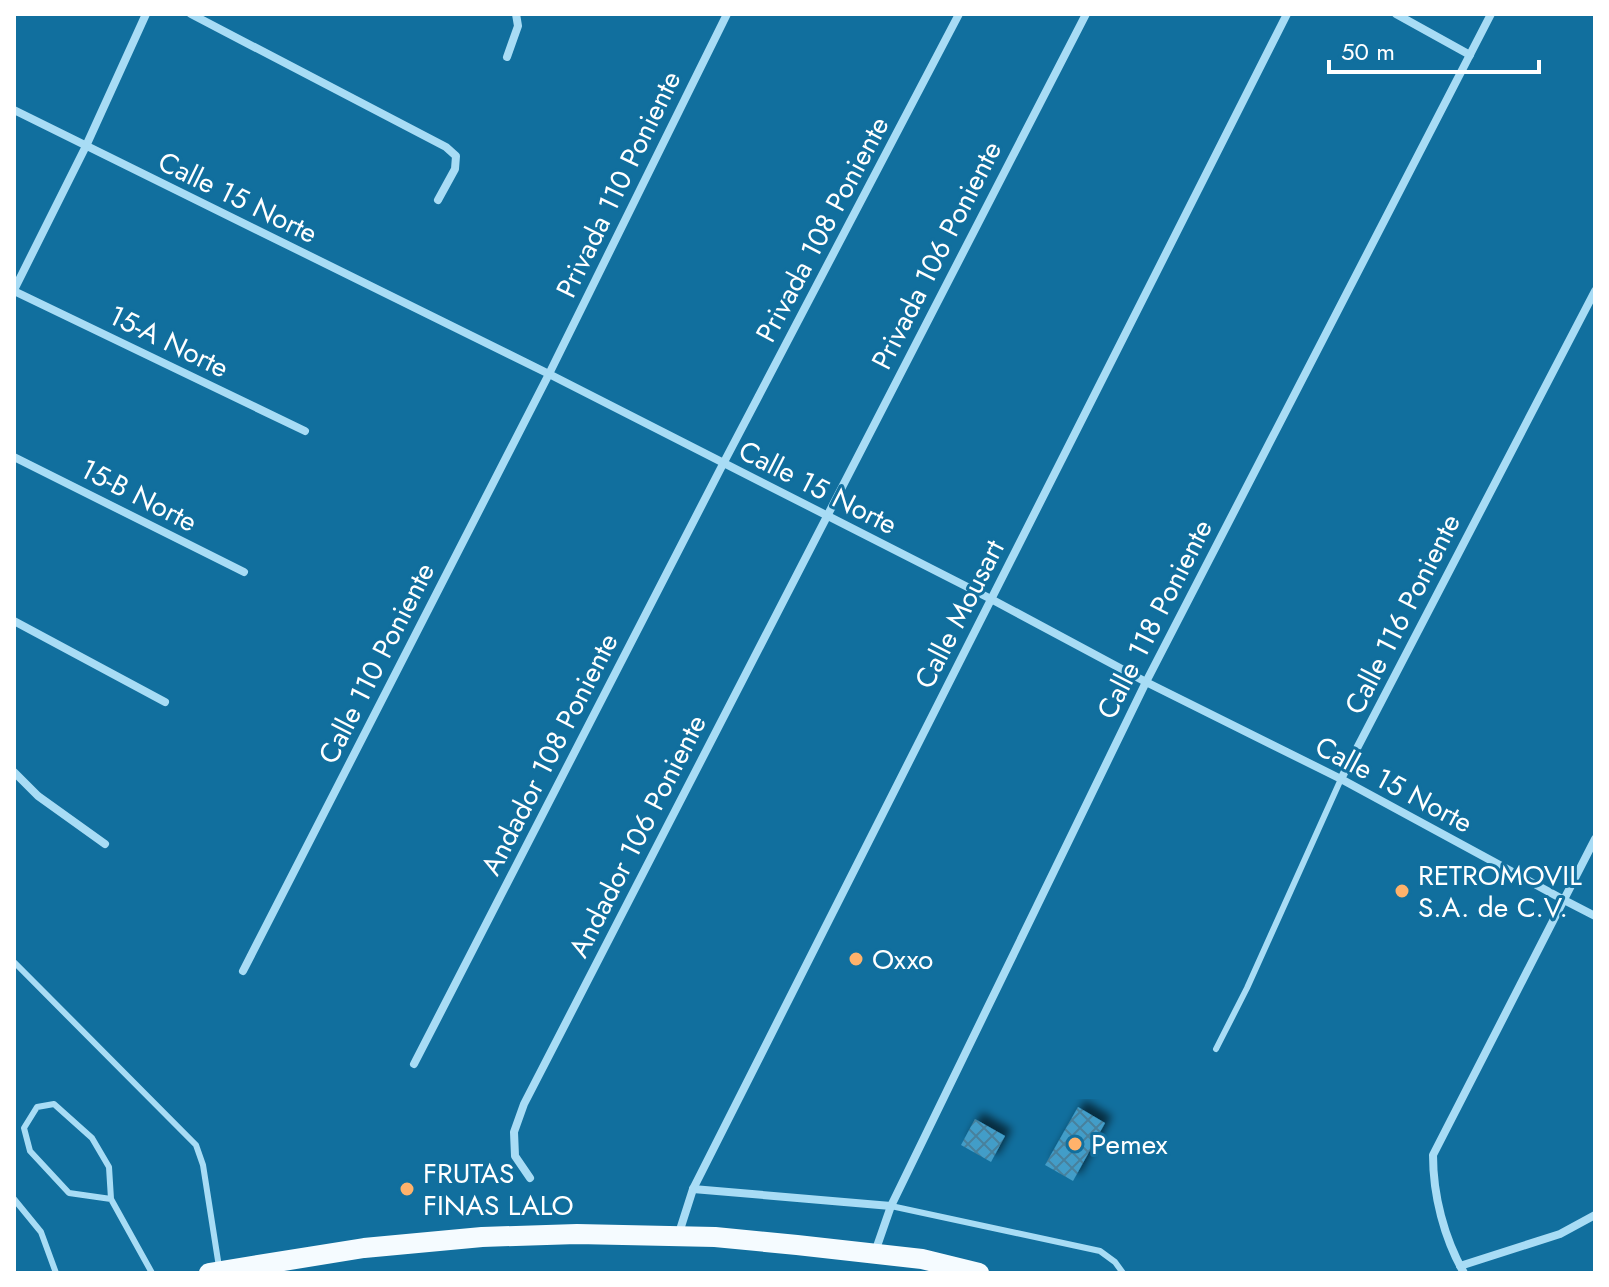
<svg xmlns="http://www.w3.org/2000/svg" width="1609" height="1287" font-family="Jost,sans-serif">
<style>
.building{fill:url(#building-cross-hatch);filter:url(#shadow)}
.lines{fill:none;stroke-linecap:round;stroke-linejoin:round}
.service{stroke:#a8dcf5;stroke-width:6}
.minor{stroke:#a8dcf5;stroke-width:8}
.primary{stroke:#f5fbff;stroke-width:20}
.poi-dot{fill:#ffb26b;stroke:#116f9e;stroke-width:3}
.labels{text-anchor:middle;stroke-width:6;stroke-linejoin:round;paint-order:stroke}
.street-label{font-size:28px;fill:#fff;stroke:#116f9e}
.poi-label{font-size:28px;fill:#fff;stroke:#116f9e;text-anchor:start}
</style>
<defs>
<pattern id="building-cross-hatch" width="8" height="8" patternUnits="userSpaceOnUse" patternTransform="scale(2)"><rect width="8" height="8" fill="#439dc8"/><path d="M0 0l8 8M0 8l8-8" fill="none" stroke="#46819d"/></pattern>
<filter id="shadow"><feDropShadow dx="7" dy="-7" stdDeviation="4" flood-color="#0009"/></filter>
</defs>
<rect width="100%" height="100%" fill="#116f9e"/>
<!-- building -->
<g class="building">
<path d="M 1078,1107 L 1105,1123 L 1073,1181 L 1045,1165 Z"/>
<path d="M 975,1119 L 1005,1136 L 991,1162 L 961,1145 Z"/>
</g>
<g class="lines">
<!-- service -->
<g class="service">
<path d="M 14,962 L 196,1145 L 203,1165 L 219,1267"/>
<path d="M 1216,1049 L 1247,988 L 1341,779"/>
<path d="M 14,1199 L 41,1232 L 56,1273"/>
<path d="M 111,1199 L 69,1193 L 30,1151 L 24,1128 L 37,1107 L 54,1104 L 92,1138 L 109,1167 L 111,1199 L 152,1273"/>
<path d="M 891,1206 L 1100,1251 L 1115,1262 L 1123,1273"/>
</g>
<!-- minor -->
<g class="minor">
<path d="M 191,14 L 446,147 L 456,156 L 455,169 L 438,200"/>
<path d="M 1396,14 L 1470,55"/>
<path d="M 507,57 L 518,26 L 516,14"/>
<path d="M 14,110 L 549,374 L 991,599 L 1146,682 L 1341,779 L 1564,900 L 1595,916"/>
<path d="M 14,290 L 86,146 L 146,14"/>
<path d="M 14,291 L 305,431"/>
<path d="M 14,457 L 244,572"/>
<path d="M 14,621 L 165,702"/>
<path d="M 14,772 L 38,796 L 105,844"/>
<path d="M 1341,779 L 1595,291"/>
<path d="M 243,971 L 549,374 L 727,14"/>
<path d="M 414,1064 L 723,464 L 959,14"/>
<path d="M 530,1178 L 515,1156 L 514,1132 L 524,1104 L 1086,14"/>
<path d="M 693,1189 L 891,1206"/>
<path d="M 678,1236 L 693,1189 L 1287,14"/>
<path d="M 875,1252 L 891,1206 L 1146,682 L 1491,14"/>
<path d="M 1460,1266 L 1560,1234 L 1595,1215"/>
<path d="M 1464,1273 C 1444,1238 1433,1195 1433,1155 L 1595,839"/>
</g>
<!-- primary -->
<path class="primary" d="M 209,1273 L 364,1248 L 482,1237 L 577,1234 L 715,1237 L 797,1245 L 922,1259 L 979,1273"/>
</g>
<!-- markers -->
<g class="poi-dot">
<circle cx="1402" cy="891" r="8"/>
<circle cx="856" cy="959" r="8"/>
<circle cx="1075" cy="1144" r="8"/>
<circle cx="407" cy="1189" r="8"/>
</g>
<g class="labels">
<!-- street labels -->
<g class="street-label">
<text transform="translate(618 184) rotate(-64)" y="10">Privada 110 Poniente</text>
<text transform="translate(238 197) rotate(26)" y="10">Calle 15 Norte</text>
<text transform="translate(822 229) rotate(-62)" y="10">Privada 108 Poniente</text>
<text transform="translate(936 255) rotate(-63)" y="10">Privada 106 Poniente</text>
<text transform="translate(169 341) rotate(26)" y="10">15-A Norte</text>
<text transform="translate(818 487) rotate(27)" y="10">Calle 15 Norte</text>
<text transform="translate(139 495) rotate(27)" y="10">15-B Norte</text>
<text transform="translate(959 614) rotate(-63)" y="10">Calle Mousart</text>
<text transform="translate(1402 614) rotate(-63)" y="10">Calle 116 Poniente</text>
<text transform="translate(1154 619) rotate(-63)" y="10">Calle 118 Poniente</text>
<text transform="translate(376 663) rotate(-63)" y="10">Calle 110 Poniente</text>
<text transform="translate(549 754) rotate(-63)" y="10">Andador 108 Poniente</text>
<text transform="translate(1394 784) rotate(28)" y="10">Calle 15 Norte</text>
<text transform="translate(637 836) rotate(-63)" y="10">Andador 106 Poniente</text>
</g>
<!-- poi labels -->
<g class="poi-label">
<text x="1418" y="885">RETROMOVIL<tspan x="1418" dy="32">S.A. de C.V.</tspan></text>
<text x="872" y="969">Oxxo</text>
<text x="1091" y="1154">Pemex</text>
<text x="423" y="1183">FRUTAS<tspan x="423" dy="32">FINAS LALO</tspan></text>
</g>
</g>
<!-- border -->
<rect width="1609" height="1287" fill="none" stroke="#ffffff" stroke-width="32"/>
<!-- scale -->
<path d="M1329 60v12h210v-12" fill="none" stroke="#ffffff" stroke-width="4"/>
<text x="1341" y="60" font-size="24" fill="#ffffff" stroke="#116f9e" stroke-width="6" paint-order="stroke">50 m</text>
</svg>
